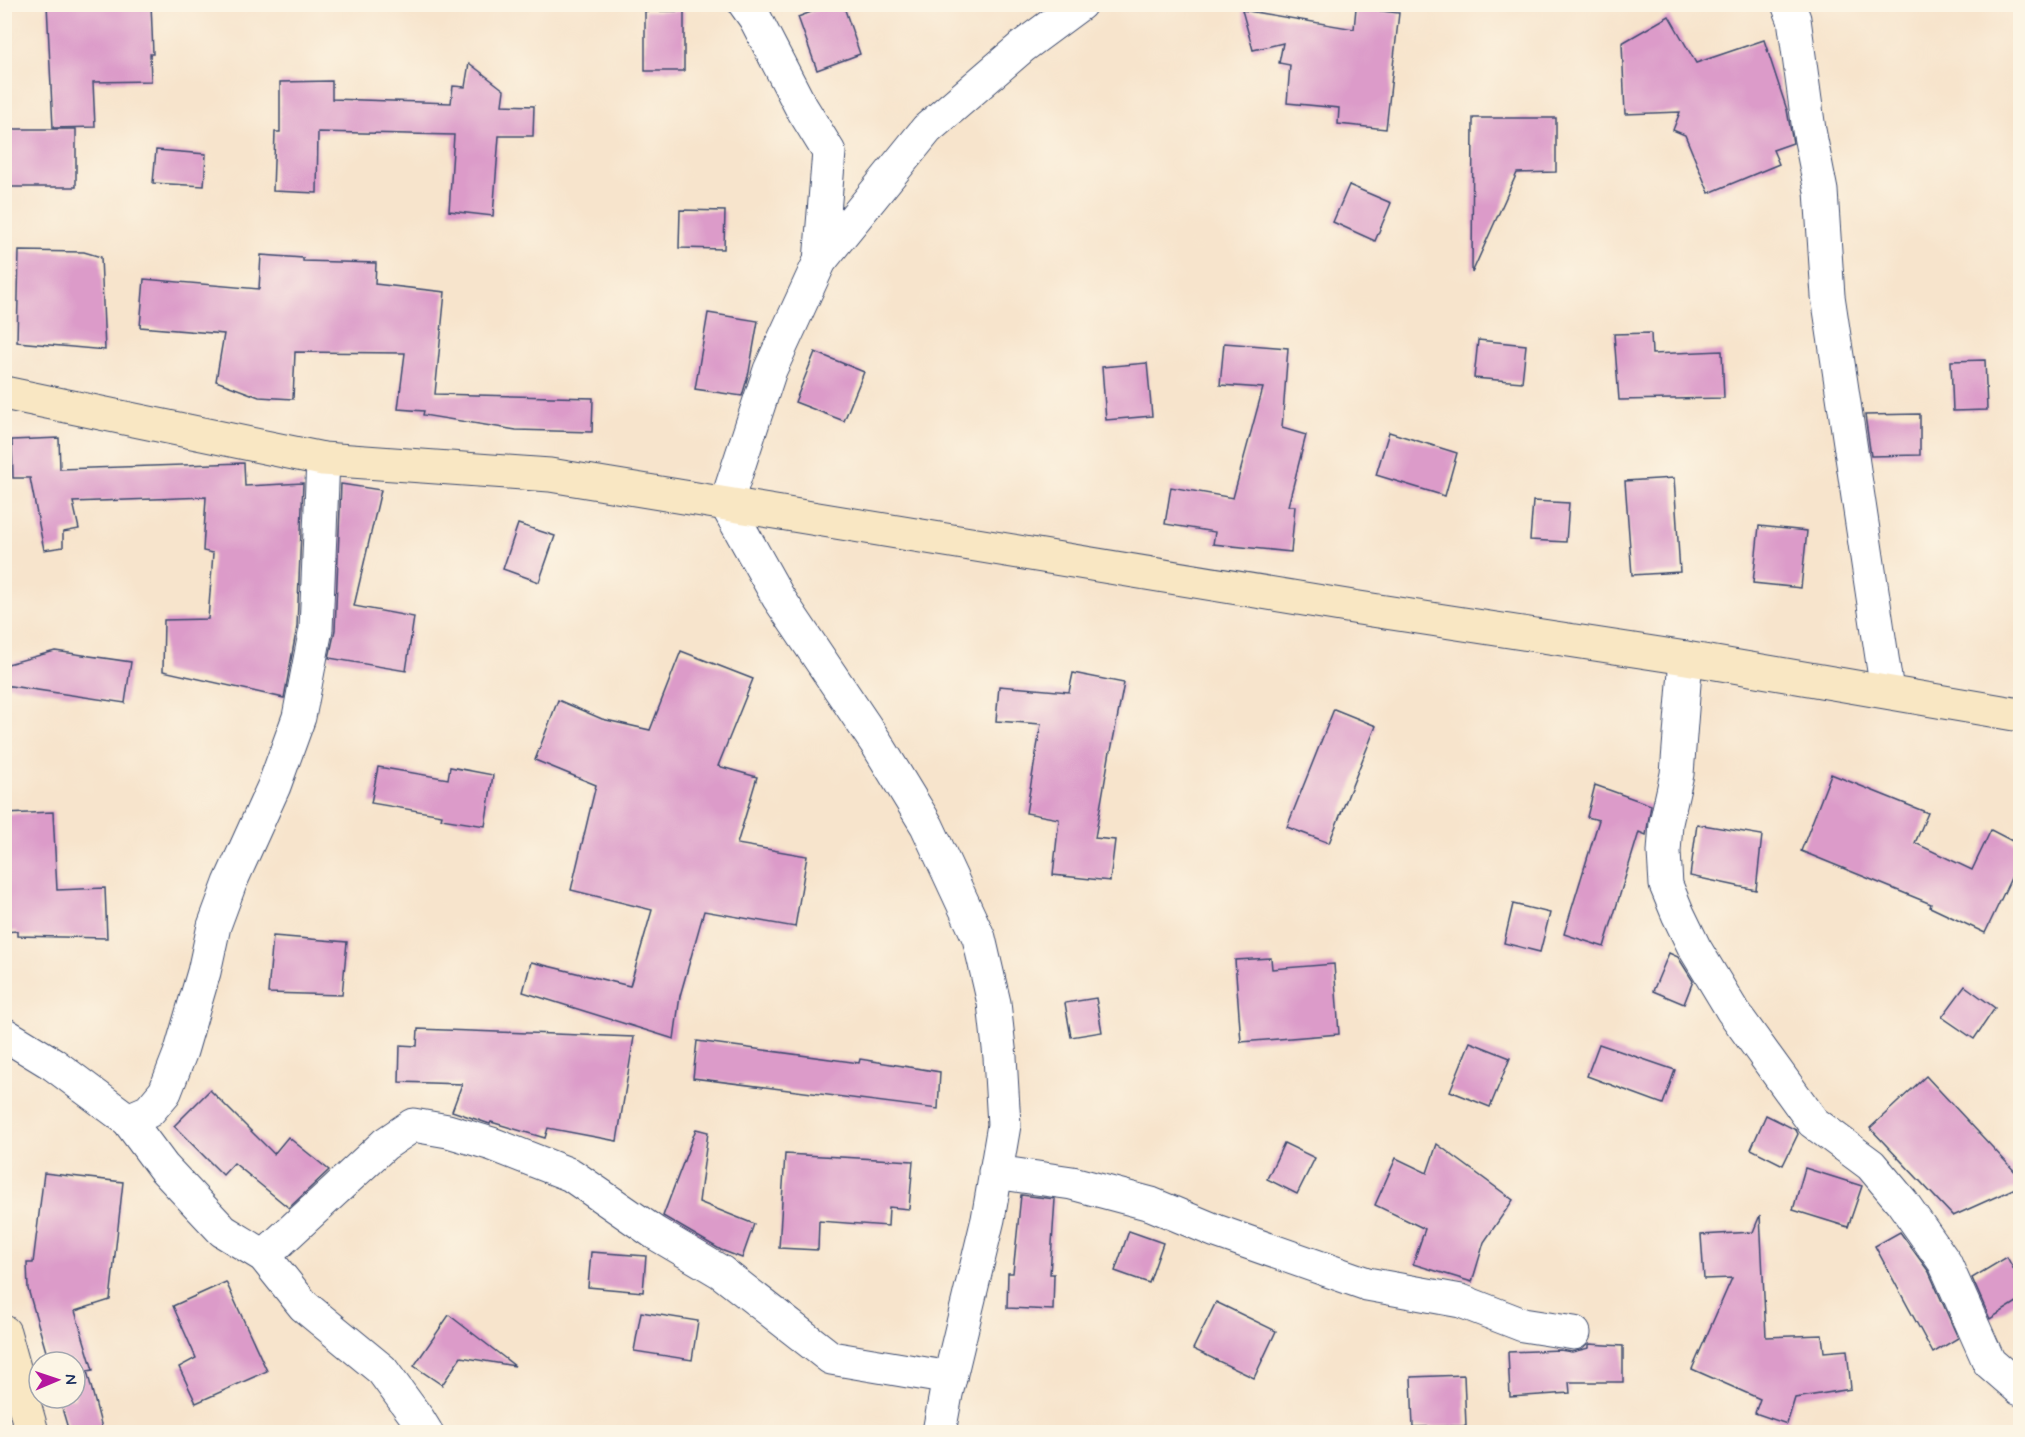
<svg xmlns="http://www.w3.org/2000/svg" width="2025" height="1437" font-family="Mynerve,sans-serif">
<style>
.building{fill:#dc9bc9}
.lines{fill:none;stroke-linecap:round;stroke-linejoin:round}
.street-casing{stroke:#3c4a6e;stroke-width:35}
.secondary-casing{stroke:#3c4a6e;stroke-width:35}
.street{stroke:#fff;stroke-width:33}
.secondary{stroke:#f9e7c3;stroke-width:33}
</style>
<rect width="100%" height="100%" fill="#fcf5e5"/>
<filter id="ink" filterUnits="userSpaceOnUse"><feTurbulence type="fractalNoise" baseFrequency=".0167" numOctaves="2"/><feDisplacementMap in="SourceGraphic" scale="12" xChannelSelector="R" yChannelSelector="G"/><feConvolveMatrix kernelMatrix="1 2 1 2 8 2 1 2 1" color-interpolation-filters="sRGB"/></filter>
<filter id="wash" filterUnits="userSpaceOnUse"><feTurbulence type="fractalNoise" baseFrequency=".008" numOctaves="4" result="noise"/><feDisplacementMap in="SourceGraphic" scale="24" xChannelSelector="R" yChannelSelector="G"/><feGaussianBlur stdDeviation="1.35" result="paint"/><feColorMatrix in="noise" values="0 0 0 0 0 0 0 0 0 0 0 0 0 0 0 0 0 1.4 0 .05"/><feComposite in="paint" operator="in"/></filter>
<g filter="url(#wash)">
<rect width="100%" height="100%" fill="#f7e4cc"/>
<g id="blocks">
<!-- building -->
<g class="building">
<path d="M 47,4 L 151,4 L 153,54 L 150,54 L 151,81 L 93,82 L 95,127 L 53,128 Z"/>
<path d="M 832,4 L 843,4 L 860,54 L 817,70 L 798,17 Z"/>
<path d="M 1356,8 L 1399,13 L 1386,129 L 1338,124 L 1339,108 L 1287,103 L 1290,65 L 1279,63 L 1283,43 L 1253,50 L 1242,10 L 1354,29 Z"/>
<rect x="645" y="11" width="39" height="60"/>
<path d="M 1669,16 L 1696,63 L 1764,40 L 1787,110 L 1793,143 L 1773,150 L 1779,164 L 1709,193 L 1685,135 L 1673,130 L 1680,112 L 1625,114 L 1622,43 Z"/>
<path d="M 469,63 L 504,90 L 502,105 L 534,106 L 533,136 L 499,136 L 493,216 L 449,211 L 454,135 L 318,132 L 317,193 L 273,191 L 275,132 L 280,132 L 280,82 L 332,81 L 332,99 L 451,103 L 453,86 L 465,87 Z"/>
<path d="M 1473,118 L 1556,118 L 1556,172 L 1517,173 L 1472,273 Z"/>
<rect x="4" y="129" width="72" height="58"/>
<path d="M 156,150 L 206,154 L 204,186 L 153,183 Z"/>
<path d="M 1349,185 L 1391,203 L 1375,241 L 1333,222 Z"/>
<path d="M 680,210 L 725,211 L 724,249 L 679,248 Z"/>
<path d="M 19,251 L 84,252 L 101,257 L 105,350 L 17,342 Z"/>
<path d="M 261,255 L 303,258 L 303,261 L 376,263 L 375,284 L 445,292 L 435,394 L 593,398 L 592,432 L 516,430 L 423,415 L 424,411 L 398,409 L 405,353 L 295,352 L 293,399 L 259,397 L 216,381 L 224,334 L 140,327 L 144,279 L 259,289 Z"/>
<path d="M 708,313 L 758,321 L 749,372 L 742,396 L 695,389 Z"/>
<path d="M 1651,333 L 1652,354 L 1722,351 L 1724,398 L 1619,400 L 1614,334 Z"/>
<path d="M 1478,340 L 1526,345 L 1522,382 L 1474,378 Z"/>
<path d="M 1224,343 L 1288,348 L 1282,428 L 1306,435 L 1288,506 L 1295,506 L 1291,552 L 1213,544 L 1215,532 L 1165,524 L 1171,487 L 1233,498 L 1263,388 L 1220,385 Z"/>
<path d="M 815,352 L 864,372 L 844,421 L 795,402 Z"/>
<path d="M 1985,360 L 1987,410 L 1953,411 L 1951,361 Z"/>
<path d="M 1147,363 L 1152,416 L 1106,420 L 1102,367 Z"/>
<path d="M 1920,414 L 1920,455 L 1871,456 L 1865,415 Z"/>
<path d="M 1389,432 L 1457,453 L 1445,496 L 1376,475 Z"/>
<path d="M 59,438 L 60,469 L 244,463 L 245,486 L 303,483 L 297,627 L 284,698 L 163,671 L 164,620 L 208,619 L 213,553 L 203,551 L 206,497 L 73,502 L 79,529 L 63,532 L 63,547 L 44,550 L 30,478 L 13,478 L 12,440 Z"/>
<path d="M 1674,478 L 1680,572 L 1632,575 L 1625,481 Z"/>
<path d="M 341,484 L 381,490 L 354,606 L 414,617 L 406,671 L 329,658 L 335,630 Z"/>
<path d="M 1533,501 L 1569,503 L 1566,542 L 1530,540 Z"/>
<path d="M 518,524 L 555,536 L 539,582 L 503,569 Z"/>
<path d="M 1759,526 L 1807,531 L 1801,588 L 1753,583 Z"/>
<path d="M 55,651 L 131,662 L 125,703 L 4,685 L 4,665 Z"/>
<path d="M 681,651 L 753,679 L 718,766 L 757,777 L 737,844 L 807,856 L 795,927 L 704,911 L 680,996 L 674,1039 L 523,992 L 531,962 L 630,986 L 652,910 L 571,890 L 596,785 L 535,760 L 558,700 L 602,719 L 650,730 Z"/>
<path d="M 1073,673 L 1124,683 L 1111,751 L 1110,751 L 1095,838 L 1115,840 L 1110,881 L 1053,875 L 1059,819 L 1026,813 L 1041,724 L 996,721 L 999,686 L 1069,692 Z"/>
<path d="M 1334,709 L 1376,726 L 1329,843 L 1287,827 Z"/>
<path d="M 378,767 L 448,779 L 450,767 L 493,775 L 485,826 L 441,819 L 442,815 L 371,803 Z"/>
<path d="M 1831,774 L 1928,813 L 1915,843 L 1972,870 L 1991,830 L 2020,845 L 2020,859 L 1985,933 L 1930,907 L 1931,904 L 1801,851 Z"/>
<path d="M 1595,785 L 1651,805 L 1646,835 L 1639,832 L 1604,947 L 1564,934 L 1599,820 L 1587,817 Z"/>
<path d="M 53,812 L 57,890 L 105,888 L 107,938 L 17,936 L 17,931 L 4,932 L 4,814 Z"/>
<path d="M 1697,824 L 1762,835 L 1756,890 L 1690,876 Z"/>
<path d="M 1513,904 L 1550,913 L 1540,952 L 1504,943 Z"/>
<path d="M 273,936 L 347,942 L 342,995 L 268,993 Z"/>
<path d="M 1669,953 L 1678,957 L 1693,981 L 1684,1004 L 1653,991 Z"/>
<path d="M 1271,958 L 1272,969 L 1334,964 L 1339,1034 L 1241,1042 L 1235,960 Z"/>
<path d="M 1965,986 L 1995,1008 L 1974,1039 L 1942,1017 Z"/>
<path d="M 1096,998 L 1102,1032 L 1071,1037 L 1065,1003 Z"/>
<path d="M 418,1029 L 634,1037 L 617,1141 L 548,1128 L 545,1138 L 491,1122 L 490,1124 L 452,1111 L 462,1084 L 399,1082 L 400,1045 L 417,1046 Z"/>
<path d="M 697,1041 L 859,1063 L 860,1059 L 940,1072 L 938,1109 L 693,1078 Z"/>
<path d="M 1470,1042 L 1510,1058 L 1490,1107 L 1450,1091 Z"/>
<path d="M 1599,1044 L 1675,1070 L 1663,1104 L 1587,1076 Z"/>
<path d="M 1926,1076 L 2020,1177 L 2020,1186 L 1953,1216 L 1870,1128 Z"/>
<path d="M 210,1090 L 274,1154 L 288,1137 L 329,1170 L 289,1208 L 234,1163 L 223,1175 L 174,1126 Z"/>
<path d="M 1766,1115 L 1796,1130 L 1798,1134 L 1783,1165 L 1751,1149 Z"/>
<path d="M 696,1129 L 708,1132 L 699,1202 L 754,1224 L 742,1258 L 721,1250 L 663,1216 Z"/>
<path d="M 1284,1143 L 1315,1158 L 1297,1194 L 1267,1179 Z"/>
<path d="M 1437,1144 L 1513,1200 L 1484,1242 L 1472,1282 L 1413,1264 L 1425,1229 L 1375,1205 L 1396,1158 L 1427,1173 Z"/>
<path d="M 785,1154 L 913,1161 L 909,1209 L 889,1207 L 888,1226 L 819,1221 L 818,1250 L 779,1248 Z"/>
<path d="M 1805,1168 L 1862,1186 L 1848,1227 L 1793,1210 Z"/>
<path d="M 44,1173 L 123,1182 L 110,1300 L 75,1311 L 93,1370 L 87,1371 L 103,1432 L 69,1432 L 59,1398 L 75,1398 L 75,1362 L 49,1362 L 28,1289 L 27,1263 L 33,1263 Z"/>
<path d="M 1021,1195 L 1055,1199 L 1050,1274 L 1054,1274 L 1053,1310 L 1007,1308 L 1008,1273 L 1013,1273 Z"/>
<path d="M 1760,1215 L 1766,1337 L 1822,1335 L 1824,1352 L 1847,1350 L 1851,1389 L 1795,1398 L 1787,1424 L 1755,1413 L 1760,1399 L 1692,1369 L 1732,1278 L 1704,1279 L 1701,1235 L 1753,1232 Z"/>
<path d="M 1129,1231 L 1163,1243 L 1149,1283 L 1115,1271 Z"/>
<path d="M 1900,1232 L 1929,1272 L 1958,1338 L 1933,1353 L 1875,1246 Z"/>
<path d="M 591,1252 L 646,1256 L 643,1292 L 588,1287 Z"/>
<path d="M 2007,1257 L 2020,1281 L 2020,1300 L 1990,1319 L 1972,1278 Z"/>
<path d="M 226,1282 L 267,1371 L 196,1403 L 179,1367 L 196,1358 L 173,1306 Z"/>
<path d="M 1216,1302 L 1276,1331 L 1254,1378 L 1193,1349 Z"/>
<path d="M 641,1312 L 698,1321 L 692,1360 L 634,1351 Z"/>
<path d="M 449,1315 L 515,1366 L 461,1357 L 442,1385 L 414,1366 Z"/>
<path d="M 1589,1344 L 1623,1346 L 1623,1382 L 1569,1382 L 1570,1393 L 1510,1397 L 1508,1352 L 1560,1350 L 1572,1352 L 1589,1348 Z"/>
<path d="M 1464,1375 L 1466,1426 L 1413,1427 L 1411,1377 Z"/>
</g>
</g>
</g>
<g filter="url(#ink)">
<use href="#blocks" fill-opacity="0" stroke="#3c4a6e" stroke-width="1.5"/>
<g class="lines">
<!-- street casing -->
<g class="street-casing">
<g id="street">
<path d="M 745,4 L 755,18 L 800,105 L 829,152 L 820,261"/>
<path d="M 1788,4 L 1794,19 L 1809,130 L 1821,191 L 1828,296 L 1887,691"/>
<path d="M 1686,658 L 1677,774 L 1666,823 L 1664,852 L 1666,885 L 1678,914 L 1694,947 L 1732,1010 L 1813,1122 L 1871,1165 L 1902,1202 L 1945,1263 L 1989,1362 L 2020,1389"/>
<path d="M 4,1034 L 53,1064 L 128,1120 L 163,1167 L 223,1231 L 264,1256 L 304,1306 L 382,1370 L 418,1419 L 426,1432"/>
<path d="M 128,1120 L 149,1111 L 165,1092 L 181,1051 L 204,972 L 214,926 L 230,883 L 274,786 L 299,717 L 316,629 L 323,459"/>
<path d="M 995,1172 L 1072,1183 L 1151,1204 L 1216,1231 L 1367,1284 L 1461,1301 L 1523,1325 L 1574,1333"/>
<path d="M 264,1256 L 385,1144 L 413,1125 L 448,1131 L 492,1144 L 571,1175 L 655,1233 L 721,1272 L 831,1358 L 950,1378"/>
<path d="M 939,1432 L 946,1394 L 988,1219 L 1004,1125 L 1000,1057 L 994,1003 L 979,938 L 927,826 L 877,744 L 778,597 L 726,504 L 770,370 L 820,261 L 927,129 L 1022,47 L 1080,4"/>
</g>
</g>
<!-- secondary casing -->
<g class="secondary-casing">
<g id="secondary">
<path d="M 4,393 L 323,459 L 550,475 L 1359,608 L 1686,658 L 2020,715"/>
<path d="M 4,1332 L 32,1432"/>
</g>
</g>
<!-- street -->
<use href="#street" class="street"/>
<!-- secondary -->
<use href="#secondary" class="secondary"/>
</g>
</g>
<!-- margin -->
<rect width="2025" height="1437" fill="none" stroke="#fcf5e5" stroke-width="24"/>
<!-- north arrow -->
<g transform="translate(57 1380) rotate(88)"><circle r="28" fill="#fcf5e5" stroke="#a2a6af" stroke-width="1.5"/>
<path d="M0-4.5L10 22L0 15L-10 22Z" fill="#b5179e"/>
<text y="-9" font-size="16" font-weight="bold" text-anchor="middle" fill="#1b2f5e">N</text>
</g>
</svg>
